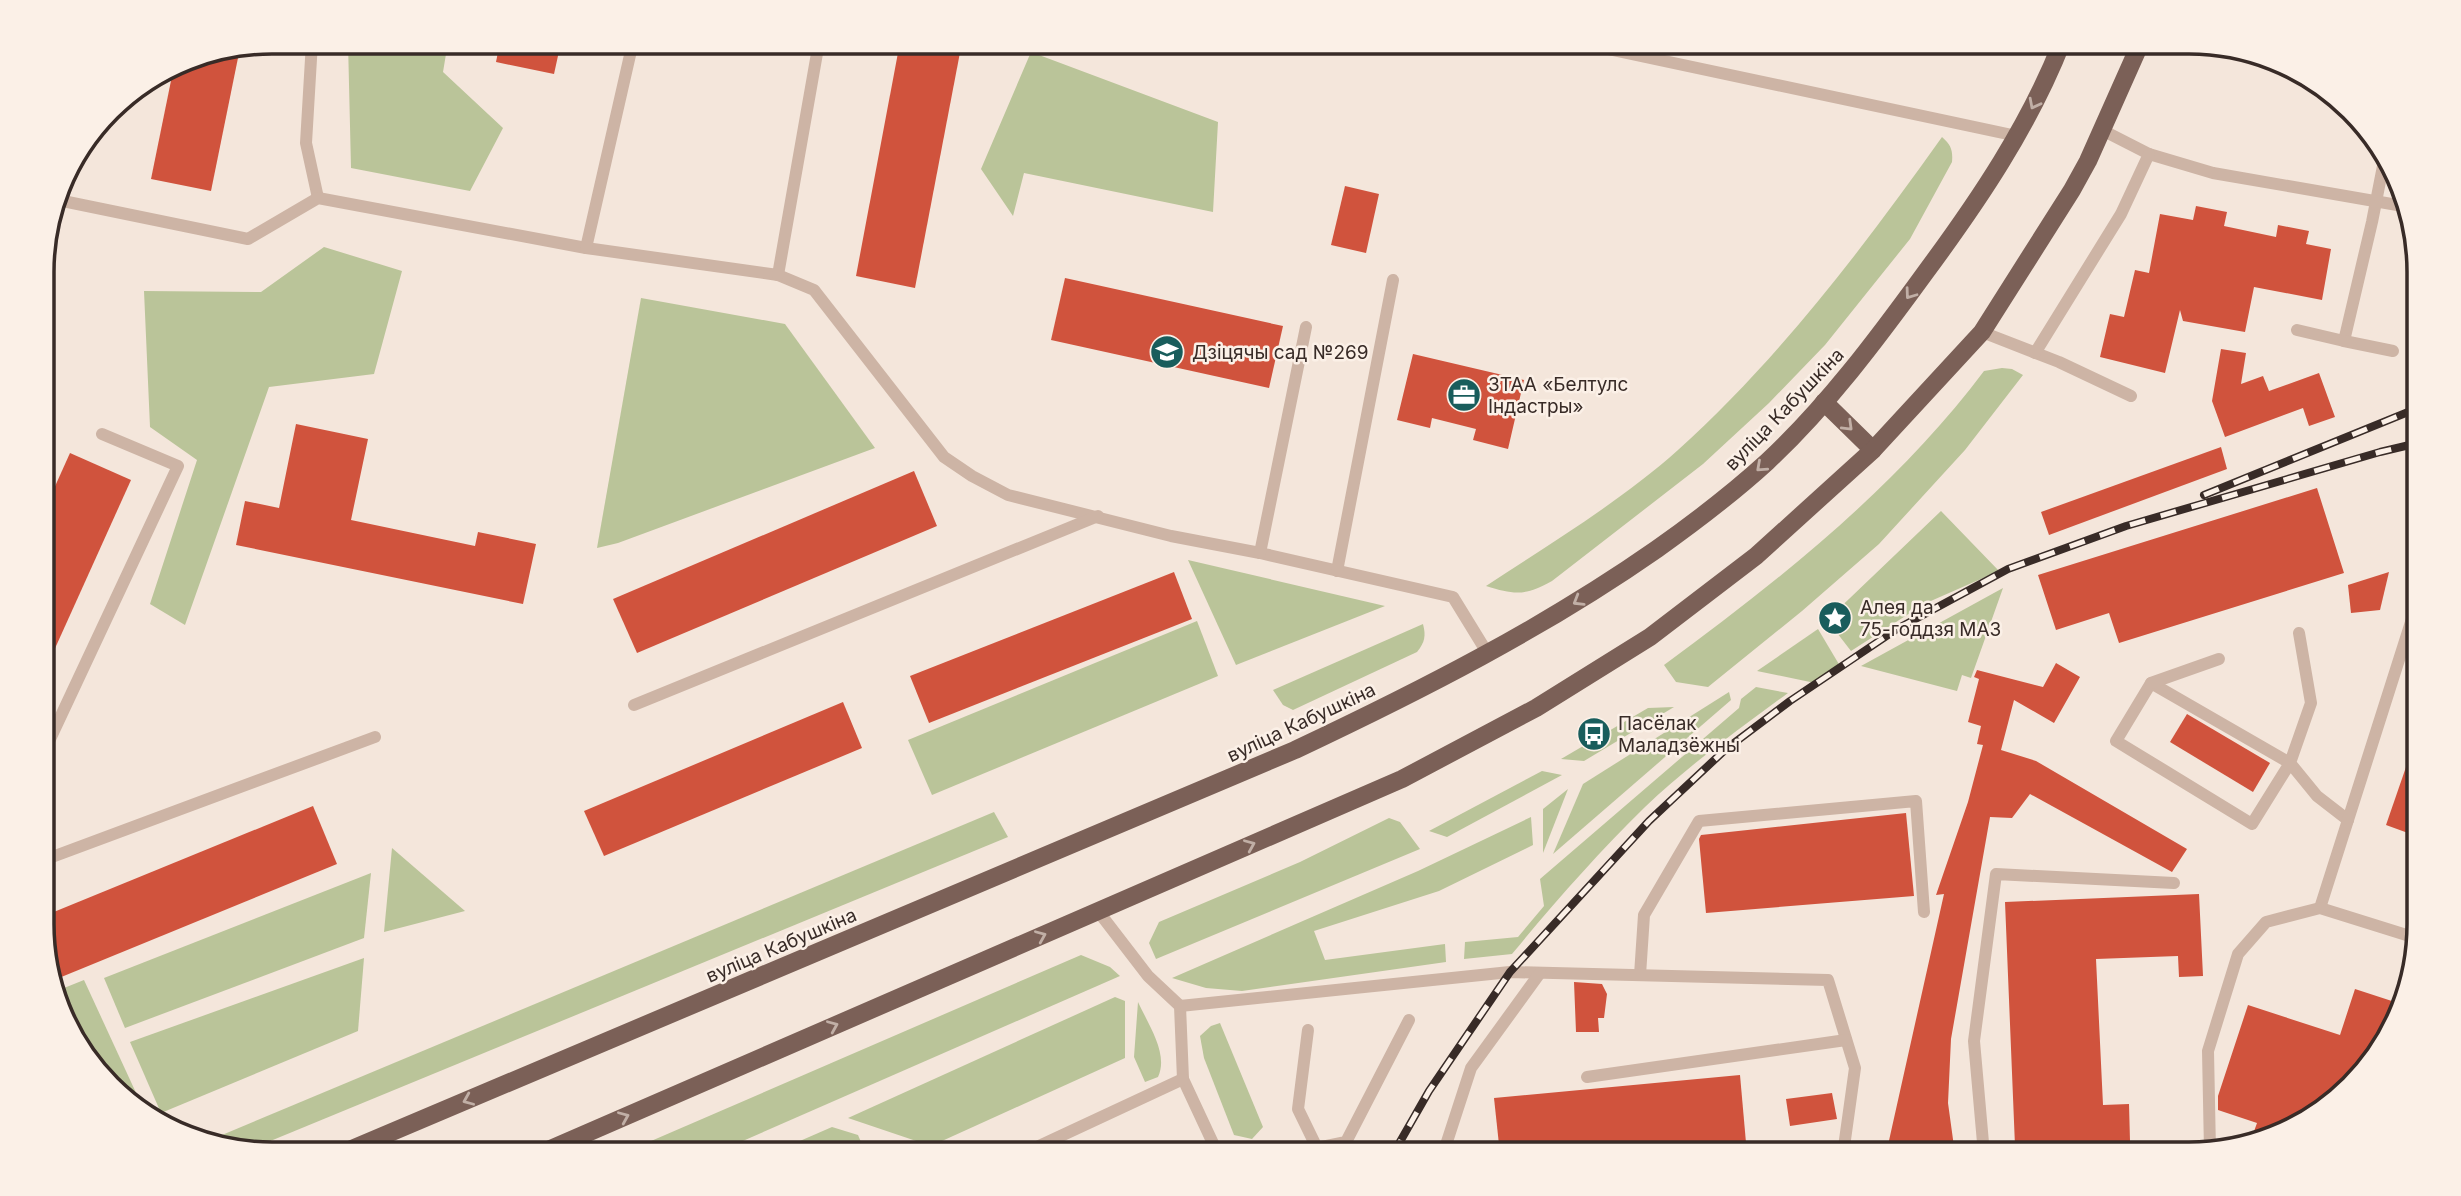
<svg xmlns="http://www.w3.org/2000/svg" width="2461" height="1196" font-family="Inter,sans-serif">
<style>
.green{fill:#bac499}
.building{fill:#d0533d}
.lines{fill:none;stroke-linecap:round;stroke-linejoin:round}
.service{stroke:#cdb4a5;stroke-width:12}
.primary{stroke:#7b6057;stroke-width:18}
.rail-casing{stroke:#382b27;stroke-width:8}
.rail{stroke:#fbf0e7;stroke-width:5;stroke-dasharray:16;stroke-linecap:butt}
.oneway{stroke:#c1afa6}
.labels{text-anchor:middle;stroke-width:5;stroke-linejoin:round;paint-order:stroke}
.poi-label{font-size:19px;fill:#382b27;stroke:#fbf0e7;text-anchor:start}
.street-label{font-size:19px;fill:#382b27;stroke:#fbf0e7}
.rim{fill:none;stroke:#382b27;stroke-width:3.5}
</style>
<rect width="100%" height="100%" fill="#f4e6db"/>
<!-- green -->
<g class="green">
<path d="M 348,42 L 448,42 L 443,72 L 503,128 L 470,191 L 351,168 Z"/>
<path d="M 1031,52 L 1218,122 L 1213,212 L 1024,173 L 1013,216 L 981,169 Z"/>
<path d="M 1942,137 C 1951,145 1953,150 1952,162 L 1910,239 L 1825,345 L 1769,403 L 1703,464 L 1552,581 C 1525,596 1515,595 1486,586 C 1550,544 1621,501 1678,450 C 1779,359 1863,248 1942,137 Z"/>
<path d="M 324,247 L 402,271 L 374,374 L 269,387 L 185,625 L 150,604 L 197,460 L 150,427 L 144,291 L 261,292 Z"/>
<path d="M 641,298 L 785,324 L 875,448 L 618,543 L 597,548 Z"/>
<path d="M 2002,368 L 2012,369 L 2023,375 L 1965,450 L 1879,544 L 1802,611 L 1708,687 L 1676,682 L 1664,665 C 1781,579 1897,487 1984,371 Z"/>
<path d="M 1941,511 L 1999,571 L 1924,604 L 1851,651 L 1827,620 Z"/>
<path d="M 1188,560 L 1385,606 L 1236,665 Z"/>
<path d="M 2003,588 L 1971,678 L 1962,675 L 1957,691 L 1861,666 Z"/>
<path d="M 1197,621 L 1218,676 L 932,795 L 908,740 Z"/>
<path d="M 1423,624 C 1426,636 1425,642 1417,652 L 1293,710 L 1283,705 L 1273,690 Z"/>
<path d="M 1818,629 L 1840,666 L 1815,683 L 1757,671 Z"/>
<path d="M 1756,687 L 1788,693 C 1739,729 1689,765 1645,807 C 1598,853 1554,903 1512,954 L 1464,959 L 1465,942 L 1518,937 L 1544,906 L 1540,879 L 1739,708 L 1741,699 Z"/>
<path d="M 1729,692 L 1731,700 L 1553,854 L 1583,784 Z"/>
<path d="M 1674,707 L 1584,761 L 1561,759 L 1648,708 Z"/>
<path d="M 1542,771 L 1562,775 L 1447,837 L 1429,831 Z"/>
<path d="M 1568,789 L 1543,853 L 1543,809 Z"/>
<path d="M 994,812 L 1008,837 L 251,1149 L 210,1140 Z"/>
<path d="M 1531,817 L 1533,845 L 1439,891 L 1314,931 L 1325,960 L 1445,944 L 1446,962 L 1242,991 L 1206,988 L 1172,978 L 1418,871 Z"/>
<path d="M 1389,818 L 1400,822 L 1420,849 L 1156,959 L 1149,943 L 1159,922 L 1300,862 Z"/>
<path d="M 392,848 L 465,911 L 384,932 Z"/>
<path d="M 371,873 L 364,938 L 125,1028 L 104,978 Z"/>
<path d="M 1081,955 L 1110,967 L 1120,976 L 713,1154 L 621,1154 Z"/>
<path d="M 364,958 L 358,1031 L 161,1113 L 130,1042 Z"/>
<path d="M 84,980 L 143,1108 L 89,1064 L 59,990 Z"/>
<path d="M 1115,997 L 1125,1001 L 1125,1058 L 931,1146 L 848,1118 Z"/>
<path d="M 1138,1002 C 1148,1024 1169,1054 1158,1077 L 1145,1082 L 1134,1057 Z"/>
<path d="M 1220,1023 L 1263,1127 L 1252,1139 L 1234,1135 L 1204,1058 L 1200,1036 L 1211,1026 Z"/>
<path d="M 832,1127 L 858,1135 L 866,1154 L 770,1154 Z"/>
</g>
<!-- building -->
<g class="building">
<path d="M 500,42 L 561,42 L 554,74 L 496,62 Z"/>
<path d="M 900,42 L 962,42 L 915,288 L 856,276 Z"/>
<path d="M 240,48 L 211,191 L 151,179 L 174,66 L 184,59 Z"/>
<path d="M 1345,186 L 1379,194 L 1366,253 L 1331,245 Z"/>
<path d="M 2196,206 L 2227,212 L 2224,226 L 2276,237 L 2278,225 L 2309,231 L 2306,244 L 2331,249 L 2322,300 L 2254,287 L 2245,332 L 2183,321 L 2180,310 L 2165,373 L 2100,357 L 2110,314 L 2124,317 L 2135,270 L 2149,273 L 2160,214 L 2193,220 Z"/>
<path d="M 1065,278 L 1283,326 L 1269,388 L 1051,340 Z"/>
<path d="M 2221,349 L 2246,353 L 2241,384 L 2263,376 L 2269,391 L 2319,373 L 2335,417 L 2309,426 L 2303,408 L 2225,437 L 2212,401 Z"/>
<path d="M 1413,354 L 1524,380 L 1508,449 L 1473,440 L 1476,429 L 1432,418 L 1430,428 L 1397,420 Z"/>
<path d="M 296,424 L 368,439 L 351,520 L 475,546 L 478,532 L 536,544 L 523,604 L 236,545 L 245,501 L 279,508 Z"/>
<path d="M 2221,447 L 2227,469 L 2049,535 L 2041,512 Z"/>
<path d="M 70,453 L 131,480 L 43,675 L 43,513 Z"/>
<path d="M 914,471 L 937,526 L 637,653 L 613,599 Z"/>
<path d="M 2317,488 L 2344,573 L 2119,643 L 2109,613 L 2056,630 L 2038,575 Z"/>
<path d="M 1174,572 L 1192,619 L 929,723 L 910,676 Z"/>
<path d="M 2389,572 L 2380,610 L 2351,613 L 2348,585 Z"/>
<path d="M 2056,663 L 2080,677 L 2054,723 L 2014,700 L 2001,750 L 2036,761 L 2187,849 L 2172,872 L 2030,794 L 2012,818 L 1990,817 L 1951,1039 L 1948,1103 L 1955,1154 L 1886,1154 L 1944,894 L 1936,895 L 1968,802 L 1983,745 L 1977,744 L 1981,726 L 1968,722 L 1979,679 L 1974,677 L 1977,670 L 2043,687 Z"/>
<path d="M 843,702 L 862,748 L 604,856 L 584,811 Z"/>
<path d="M 2187,714 L 2270,763 L 2253,792 L 2170,742 Z"/>
<path d="M 2415,741 L 2418,742 L 2419,837 L 2386,825 Z"/>
<path d="M 313,806 L 337,864 L 54,980 L 44,955 L 44,916 Z"/>
<path d="M 1906,813 L 1914,896 L 1706,913 L 1699,839 L 1701,835 Z"/>
<path d="M 2199,894 L 2203,976 L 2179,977 L 2178,956 L 2096,959 L 2103,1105 L 2129,1104 L 2130,1141 L 2015,1146 L 2005,902 Z"/>
<path d="M 1574,982 L 1602,984 L 1607,994 L 1604,1018 L 1598,1018 L 1599,1032 L 1576,1032 Z"/>
<path d="M 2355,989 L 2401,1004 L 2395,1026 L 2317,1115 L 2252,1137 L 2257,1123 L 2218,1110 L 2218,1096 L 2248,1005 L 2340,1035 Z"/>
<path d="M 1740,1075 L 1747,1154 L 1500,1154 L 1494,1098 Z"/>
<path d="M 1832,1093 L 1837,1119 L 1790,1126 L 1786,1099 Z"/>
</g>
<g class="lines">
<!-- service -->
<g class="service">
<path d="M 312,42 L 306,143 L 318,198"/>
<path d="M 1575,42 L 2017,136"/>
<path d="M 2102,130 L 2149,154 L 2213,173 L 2403,206"/>
<path d="M 58,200 L 248,239 L 318,198 L 586,248 L 778,275 L 814,290 L 944,457 L 972,476 L 1008,495 L 1171,536 L 1260,553 L 1453,597 L 1488,654"/>
<path d="M 586,248 L 633,42"/>
<path d="M 778,275 L 819,42"/>
<path d="M 2297,330 L 2344,341 L 2372,222 L 2385,156"/>
<path d="M 1982,332 L 2059,362 L 2131,396"/>
<path d="M 2344,341 L 2393,351"/>
<path d="M 2035,353 L 2121,214 L 2149,154"/>
<path d="M 1260,553 L 1306,327"/>
<path d="M 1337,571 L 1393,280"/>
<path d="M 2299,633 L 2311,703 L 2290,763 L 2252,824 L 2116,741 L 2151,683 L 2290,763 L 2317,796 L 2348,820"/>
<path d="M 2151,683 L 2219,659"/>
<path d="M 634,705 L 1098,516"/>
<path d="M 44,752 L 178,466 L 102,434"/>
<path d="M 44,860 L 375,737"/>
<path d="M 2320,908 L 2418,600"/>
<path d="M 1098,911 L 1148,976 L 1180,1006 L 1183,1079 L 1218,1154"/>
<path d="M 1640,975 L 1644,915 L 1699,821 L 1916,801 L 1924,912"/>
<path d="M 1180,1006 L 1510,972 L 1828,980 L 1855,1068 L 1843,1154"/>
<path d="M 1587,1077 L 1846,1040"/>
<path d="M 2210,1151 L 2208,1051 L 2238,954 L 2266,922 L 2320,908 L 2416,938"/>
<path d="M 1022,1154 L 1183,1079"/>
<path d="M 1301,1154 L 1317,1148 L 1298,1109 L 1308,1030"/>
<path d="M 1321,1154 L 1317,1148 L 1346,1142 L 1409,1020"/>
<path d="M 1443,1154 L 1471,1068 L 1540,973"/>
<path d="M 1984,1154 L 1974,1041 L 1996,874 L 2174,883"/>
</g>
<!-- primary -->
<g class="primary">
<path d="M 1824,402 L 1873,450"/>
<path d="M 340,1154 L 1295,750 C 1420,691 1544,628 1657,549 C 1695,522 1732,494 1767,462 C 1827,406 1877,339 1925,273 C 1979,200 2029,126 2062,42"/>
<path d="M 539,1154 L 1402,779 L 1536,708 L 1650,637 L 1756,556 L 1873,450 L 1982,332 L 2072,190 L 2088,161 L 2141,42"/>
</g>
<!-- rail casing -->
<g class="rail-casing">
<g id="rail">
<path d="M 2204,495 L 2418,408"/>
<path d="M 1393,1154 L 1429,1091 L 1510,972 L 1649,821 L 1726,749 L 1790,701 L 1897,629 L 2008,569 L 2126,526 L 2380,452 L 2418,443"/>
</g>
</g>
<!-- rail -->
<use href="#rail" class="rail"/>
</g>
<!-- one-way arrows -->
<defs><path id="oneway-chevron" d="M-2-3.5L2.5 0L-2 3.5" fill="none" stroke-width="1.6" stroke-linecap="round" stroke-linejoin="round" transform="scale(1.75)"/></defs>
<g class="oneway">
<use href="#oneway-chevron" transform="translate(2034 104) rotate(117)"/>
<use href="#oneway-chevron" transform="translate(1910 294) rotate(126)"/>
<use href="#oneway-chevron" transform="translate(1848 426) rotate(44)"/>
<use href="#oneway-chevron" transform="translate(1761 467) rotate(138)"/>
<use href="#oneway-chevron" transform="translate(1578 601) rotate(149)"/>
<use href="#oneway-chevron" transform="translate(1250 845) rotate(-23)"/>
<use href="#oneway-chevron" transform="translate(1041 936) rotate(-23)"/>
<use href="#oneway-chevron" transform="translate(833 1026) rotate(-23)"/>
<use href="#oneway-chevron" transform="translate(468 1100) rotate(157)"/>
<use href="#oneway-chevron" transform="translate(624 1117) rotate(-23)"/>
</g>
<!-- icons -->
<defs>
<g id="school-disc" transform="scale(1.75)"><circle r="9.5" fill="#195d5c" stroke="#fbf0e7"/><path d="M0-5L7-2L0 1L-7-2ZM-4 1L0 2.5L4 1V4Q0 6-4 4Z" fill="#fff"/></g>
<g id="office-disc" transform="scale(1.75)"><circle r="9.5" fill="#195d5c" stroke="#fbf0e7"/><path d="M-6-3h4V-5.5h4V-3h4V5H-6ZM-1-4.5V-3h2v-1.5ZM-6 0V1H6V0Z" fill="#fff"/></g>
<g id="sight-disc" transform="scale(1.75)"><circle r="9.5" fill="#195d5c" stroke="#fbf0e7"/><path d="M0-6L1.8-2.2L6-1.7L2.9 1.2L3.7 5.4L0 3.3L-3.7 5.4L-2.9 1.2L-6-1.7L-1.8-2.2Z" fill="#fff"/></g>
<g id="bus-disc" transform="scale(1.75)"><circle r="9.5" fill="#195d5c" stroke="#fbf0e7"/><path d="M-5-6H5V4H4V6H2V4H-2V6H-4V4H-5ZM-3.5-4V0h7V-4ZM-3.5 1.2v1.5H-2V1.2ZM2 1.2v1.5H3.5V1.2Z" fill="#fff"/></g>
</defs>
<g fill-rule="evenodd">
<use href="#school-disc" x="1167" y="352"/>
<use href="#office-disc" x="1464" y="395"/>
<use href="#sight-disc" x="1835" y="618"/>
<use href="#bus-disc" x="1594" y="734"/>
</g>
<g class="labels">
<!-- poi labels -->
<g class="poi-label">
<text x="1192" y="359">Дзіцячы сад №269</text>
<text x="1488" y="391">ЗТАА «Белтулс<tspan x="1488" dy="22">Iндастры»</tspan></text>
<text x="1860" y="614">Алея да<tspan x="1860" dy="22">75-годдзя МАЗ</tspan></text>
<text x="1618" y="730">Пасёлак<tspan x="1618" dy="22">Маладзёжны</tspan></text>
</g>
<!-- street labels -->
<g class="street-label">
<text transform="translate(1784 409) rotate(-46)" y="7">вуліца Кабушкіна</text>
<text transform="translate(1301 722) rotate(-25)" y="7">вуліца Кабушкіна</text>
<text transform="translate(781 945) rotate(-23)" y="7">вуліца Кабушкіна</text>
</g>
</g>
<!-- crop -->
<path d="M0 0H2461V1196H0ZM272 54H2189A218 218 0 0 1 2407 272V924A218 218 0 0 1 2189 1142H272A218 218 0 0 1 54 924V272A218 218 0 0 1 272 54Z" fill="#fbf0e7" fill-rule="evenodd"/>
<path class="rim" d="M272 54H2189A218 218 0 0 1 2407 272V924A218 218 0 0 1 2189 1142H272A218 218 0 0 1 54 924V272A218 218 0 0 1 272 54Z"/>
</svg>
